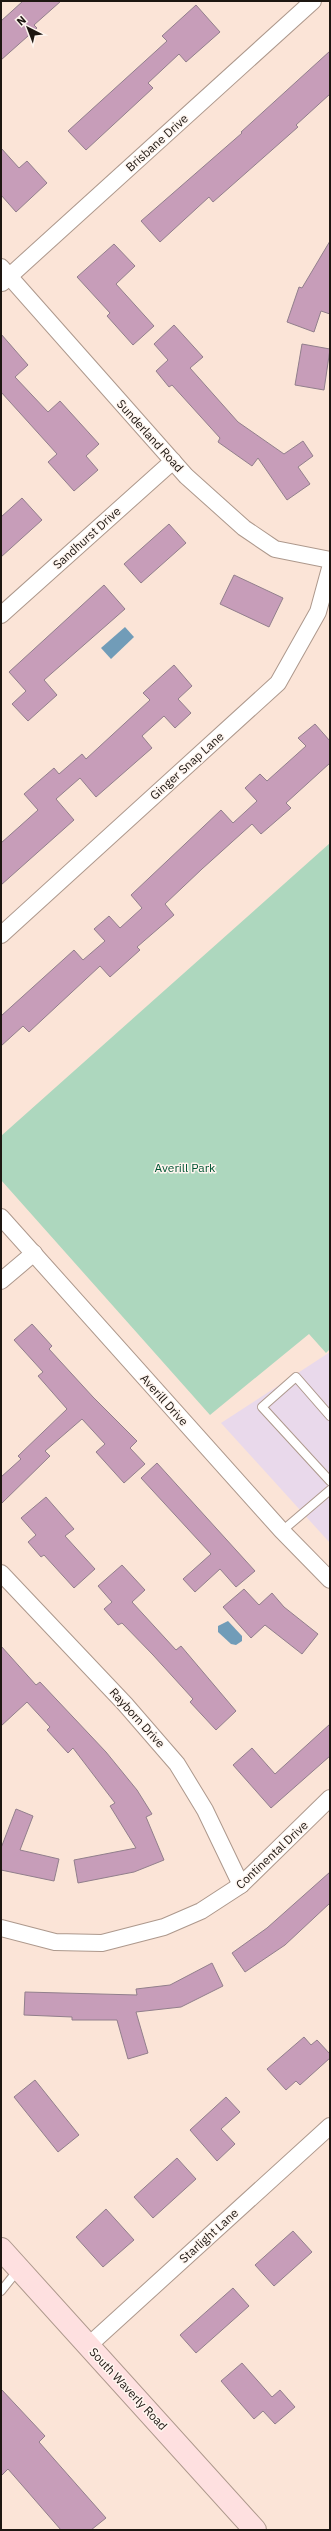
<svg xmlns="http://www.w3.org/2000/svg" width="331" height="2531" font-family="'IBM Plex Sans',sans-serif">
<style>
.education{fill:#e9d9eb}
.green{fill:#add7be}
.water{fill:#719cb8}
.building{fill:#c79db9;stroke:#927f8c}
.lines{fill:none;stroke-linecap:round;stroke-linejoin:round}
.lane-casing{stroke:#ad988c;stroke-width:10}
.street-casing{stroke:#ad988c;stroke-width:18}
.secondary-casing{stroke:#ad988c;stroke-width:24}
.lane{stroke:#fff;stroke-width:8}
.street{stroke:#fff;stroke-width:16}
.secondary{stroke:#fee0e0;stroke-width:22}
.labels{text-anchor:middle;stroke-width:3;stroke-linejoin:round;paint-order:stroke}
.street-label{font-size:12px;fill:#1d1611;stroke:#fef5ef}
.park-label{font-size:12px;fill:#005534;stroke:#fef5ef}
</style>
<rect width="100%" height="100%" fill="#fbe4d7"/>
<!-- education -->
<path class="education" d="M 330,1352 L 330,1543 L 221,1423 Z"/>
<!-- green -->
<path class="green" d="M 330,843 L 330,1349 L 326,1353 L 309,1334 L 210,1415 L 1,1180 L 1,1136 Z"/>
<!-- water -->
<g class="water">
<path d="M 125,627 L 134,637 L 111,659 L 101,648 Z"/>
<path d="M 228,1621 L 242,1636 L 242,1641 L 236,1645 L 231,1644 L 218,1632 L 218,1626 Z"/>
</g>
<!-- building -->
<g class="building">
<path d="M 23,1 L 61,1 L 34,25 L 37,28 L 1,60 L 1,21 Z"/>
<path d="M 196,5 L 220,32 L 186,62 L 179,54 L 148,83 L 153,88 L 86,150 L 68,131 L 167,41 L 162,36 Z"/>
<path d="M 330,51 L 330,94 L 296,125 L 298,127 L 213,202 L 209,197 L 160,242 L 141,221 L 242,133 L 241,132 Z"/>
<path d="M 1,148 L 19,168 L 27,161 L 47,183 L 16,212 L 1,195 Z"/>
<path d="M 330,241 L 330,314 L 321,311 L 314,332 L 287,322 L 299,287 L 302,288 Z"/>
<path d="M 114,244 L 135,266 L 116,284 L 154,326 L 133,345 L 107,316 L 110,313 L 77,277 Z"/>
<path d="M 174,325 L 203,357 L 190,368 L 238,422 L 284,454 L 303,441 L 313,456 L 298,467 L 310,484 L 287,500 L 258,458 L 252,466 L 218,442 L 220,438 L 172,385 L 169,387 L 156,371 L 168,360 L 154,344 Z"/>
<path d="M 1,334 L 28,365 L 15,377 L 48,412 L 60,401 L 99,444 L 86,456 L 98,470 L 74,491 L 48,462 L 57,454 L 1,392 Z"/>
<path d="M 302,344 L 330,349 L 324,390 L 295,385 Z"/>
<path d="M 22,498 L 42,520 L 1,557 L 1,517 Z"/>
<path d="M 169,524 L 186,543 L 141,583 L 124,564 Z"/>
<path d="M 234,575 L 283,598 L 269,627 L 220,604 Z"/>
<path d="M 104,585 L 125,609 L 44,680 L 57,695 L 28,721 L 12,704 L 26,691 L 9,672 Z"/>
<path d="M 174,665 L 192,686 L 178,699 L 191,713 L 175,728 L 164,716 L 142,736 L 152,748 L 96,797 L 80,778 L 56,799 L 74,820 L 1,885 L 1,843 L 38,810 L 24,794 L 54,768 L 59,774 L 82,754 L 86,759 L 150,700 L 143,693 Z"/>
<path d="M 315,724 L 330,741 L 330,763 L 286,803 L 291,808 L 261,834 L 252,824 L 202,869 L 165,904 L 174,915 L 137,947 L 140,950 L 110,977 L 100,966 L 29,1032 L 23,1026 L 1,1046 L 1,1016 L 74,950 L 83,960 L 105,941 L 94,929 L 109,916 L 120,928 L 142,908 L 131,895 L 221,810 L 233,823 L 257,801 L 245,788 L 260,774 L 267,781 L 306,746 L 298,738 Z"/>
<path d="M 32,1324 L 52,1346 L 49,1349 L 93,1397 L 137,1441 L 130,1448 L 145,1464 L 124,1483 L 96,1452 L 105,1444 L 82,1419 L 45,1451 L 50,1456 L 1,1504 L 1,1477 L 21,1459 L 18,1456 L 67,1409 L 38,1376 L 43,1372 L 14,1340 Z"/>
<path d="M 157,1463 L 255,1571 L 236,1587 L 220,1569 L 195,1592 L 183,1579 L 211,1554 L 141,1478 Z"/>
<path d="M 46,1497 L 74,1529 L 65,1536 L 95,1569 L 74,1588 L 44,1555 L 41,1557 L 28,1542 L 36,1535 L 21,1518 Z"/>
<path d="M 122,1565 L 145,1590 L 132,1602 L 176,1650 L 181,1646 L 236,1711 L 216,1730 L 190,1702 L 193,1699 L 153,1655 L 122,1623 L 118,1625 L 104,1609 L 112,1602 L 98,1586 Z"/>
<path d="M 244,1589 L 259,1605 L 272,1593 L 284,1607 L 318,1634 L 302,1654 L 265,1625 L 251,1638 L 223,1607 Z"/>
<path d="M 1,1646 L 36,1685 L 40,1682 L 106,1752 L 137,1790 L 152,1814 L 146,1817 L 164,1860 L 134,1872 L 78,1883 L 74,1860 L 136,1848 L 110,1806 L 115,1803 L 73,1748 L 68,1753 L 47,1730 L 50,1727 L 27,1702 L 1,1726 Z"/>
<path d="M 330,1724 L 330,1756 L 271,1808 L 233,1765 L 252,1748 L 275,1774 Z"/>
<path d="M 16,1809 L 33,1816 L 20,1850 L 59,1859 L 54,1881 L 1,1870 L 1,1848 Z"/>
<path d="M 330,1872 L 330,1903 L 285,1945 L 245,1972 L 232,1953 L 267,1928 Z"/>
<path d="M 212,1963 L 223,1986 L 181,2007 L 136,2012 L 148,2053 L 128,2059 L 117,2020 L 72,2020 L 72,2017 L 24,2015 L 25,1992 L 137,1995 L 136,1989 L 170,1985 Z"/>
<path d="M 304,2037 L 311,2045 L 317,2040 L 330,2054 L 330,2058 L 300,2085 L 296,2081 L 286,2090 L 267,2069 Z"/>
<path d="M 35,2080 L 79,2135 L 58,2152 L 14,2097 Z"/>
<path d="M 226,2097 L 240,2112 L 221,2129 L 235,2144 L 217,2161 L 190,2130 Z"/>
<path d="M 177,2158 L 196,2179 L 153,2218 L 134,2197 Z"/>
<path d="M 106,2209 L 134,2240 L 103,2267 L 76,2237 Z"/>
<path d="M 293,2231 L 312,2252 L 274,2286 L 255,2265 Z"/>
<path d="M 233,2288 L 249,2306 L 196,2353 L 180,2335 Z"/>
<path d="M 242,2363 L 272,2397 L 280,2390 L 295,2407 L 275,2424 L 263,2411 L 254,2419 L 221,2381 Z"/>
<path d="M 1,2389 L 45,2436 L 39,2442 L 106,2518 L 91,2530 L 61,2530 L 8,2469 L 1,2476 Z"/>
</g>
<g class="lines">
<!-- lane casing -->
<g class="lane-casing">
<g id="lane">
<path d="M 330,1416 L 296,1377 L 262,1407 L 330,1481"/>
<path d="M 282,1531 L 330,1490"/>
<path d="M 1,2291 L 18,2270"/>
</g>
</g>
<!-- street casing -->
<g class="street-casing">
<g id="street">
<path d="M 1,267 L 186,476 L 244,528 L 275,549 L 330,560"/>
<path d="M 2,283 L 313,1"/>
<path d="M 1,615 L 173,461"/>
<path d="M 1,935 L 278,683 L 318,612 L 330,568"/>
<path d="M 1,1217 L 282,1531 L 330,1580"/>
<path d="M 1,1281 L 34,1253"/>
<path d="M 1,1573 L 125,1704 L 177,1764 L 205,1810 L 241,1885"/>
<path d="M 1,1928 L 55,1942 L 102,1943 L 164,1927 L 201,1911 L 241,1885 L 330,1798"/>
<path d="M 88,2346 L 330,2126"/>
</g>
</g>
<!-- secondary casing -->
<g class="secondary-casing">
<path id="secondary" d="M 1,2249 L 255,2530"/>
</g>
<!-- lane -->
<use href="#lane" class="lane"/>
<!-- street -->
<use href="#street" class="street"/>
<!-- secondary -->
<use href="#secondary" class="secondary"/>
</g>
<g class="labels">
<!-- street labels -->
<g class="street-label">
<text transform="translate(157 143) rotate(-42)" y="4">Brisbane Drive</text>
<text transform="translate(150 436) rotate(48)" y="4">Sunderland Road</text>
<text transform="translate(87 538) rotate(-42)" y="4">Sandhurst Drive</text>
<text transform="translate(187 766) rotate(-42)" y="4">Ginger Snap Lane</text>
<text transform="translate(164 1400) rotate(48)" y="4">Averill Drive</text>
<text transform="translate(137 1718) rotate(48)" y="4">Rayborn Drive</text>
<text transform="translate(272 1855) rotate(-43)" y="4">Continental Drive</text>
<text transform="translate(209 2236) rotate(-42)" y="4">Starlight Lane</text>
<text transform="translate(128 2389) rotate(47)" y="4">South Waverly Road</text>
</g>
<!-- park labels -->
<g class="park-label">
<text x="185" y="1172">Averill Park</text>
</g>
</g>
<!-- border -->
<rect width="331" height="2531" fill="none" stroke="#1d1611" stroke-width="4"/>
<!-- north arrow -->
<g transform="translate(28 28) rotate(318)" stroke="#fef5ef" stroke-width="3" paint-order="stroke">
<path d="M0-3L7 15L0 10L-7 15Z" fill="#1d1611"/>
<text y="-6" font-size="11" font-weight="bold" text-anchor="middle" fill="#1d1611">N</text>
</g>
</svg>
